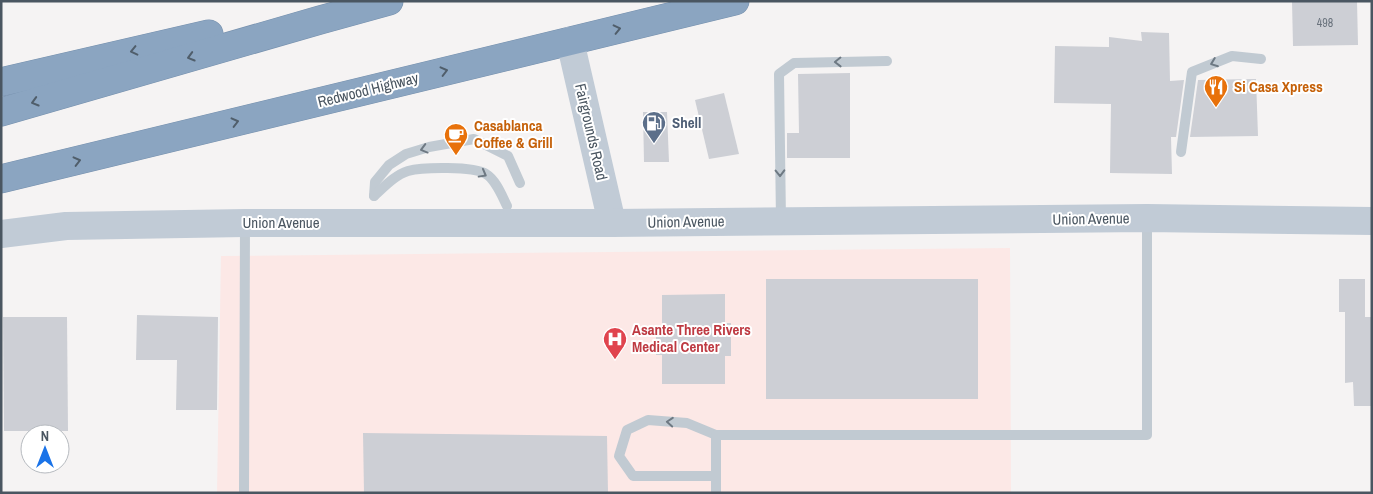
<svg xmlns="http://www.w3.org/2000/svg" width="1373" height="494" font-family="'Archivo Narrow',sans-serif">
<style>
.medical{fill:#fce8e6}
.building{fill:#cdcfd5}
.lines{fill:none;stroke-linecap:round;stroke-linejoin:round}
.highway-casing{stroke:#7690ad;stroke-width:29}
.lane{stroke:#c1cad2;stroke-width:10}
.secondary{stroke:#c1cbd6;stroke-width:28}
.highway{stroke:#8ba5c1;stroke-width:28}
.oneway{stroke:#505e6b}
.oneway2{stroke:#6e7983}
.labels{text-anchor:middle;stroke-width:4;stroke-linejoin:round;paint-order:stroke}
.number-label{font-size:12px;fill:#6b747e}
.food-label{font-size:15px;font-weight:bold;fill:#c56008;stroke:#fff;text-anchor:start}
.street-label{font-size:15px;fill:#4a5661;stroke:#fff}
.service-label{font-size:15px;font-weight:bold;fill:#4e5e75;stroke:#fff;text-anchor:start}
.health-label{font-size:15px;font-weight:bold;fill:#be3a42;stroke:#fff;text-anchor:start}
</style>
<rect width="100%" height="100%" fill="#f5f3f3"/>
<!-- medical -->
<path class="medical" d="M 1010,248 L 1011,493 L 217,493 L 221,256 Z"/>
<!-- building -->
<g class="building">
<path d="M 1292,1 L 1357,1 L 1358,45 L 1293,46 Z"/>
<path d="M 1141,32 L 1169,33 L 1170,81 L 1184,80 L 1176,137 L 1171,137 L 1172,174 L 1110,173 L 1111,104 L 1054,103 L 1055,46 L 1109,47 L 1109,37 L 1142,41 Z"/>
<path d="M 850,73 L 850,158 L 787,158 L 787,133 L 799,133 L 798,74 Z"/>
<path d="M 1256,79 L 1258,136 L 1190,137 L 1198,80 Z"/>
<path d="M 724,93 L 739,154 L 709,159 L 695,100 Z"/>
<path d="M 643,112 L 667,112 L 669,162 L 644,162 Z"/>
<rect x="766" y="279" width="212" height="120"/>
<path d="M 1339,279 L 1365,279 L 1365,317 L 1372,317 L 1372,406 L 1354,406 L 1353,382 L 1345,383 L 1345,312 L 1339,312 Z"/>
<path d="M 725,294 L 725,323 L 731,323 L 731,356 L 725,356 L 725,384 L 662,384 L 662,355 L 656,355 L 656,325 L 662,325 L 662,295 Z"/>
<path d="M 137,315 L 218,317 L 217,410 L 176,410 L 177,360 L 136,360 Z"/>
<path d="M 3,317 L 67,317 L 68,431 L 4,431 Z"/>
<path d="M 363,433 L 607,436 L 608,493 L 364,493 Z"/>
</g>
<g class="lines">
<!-- highway casing -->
<g class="highway-casing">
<g id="highway">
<path d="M 1,82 L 209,34"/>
<path d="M 1,112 L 320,20 L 389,1"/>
<path d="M 1,179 L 735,1"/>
</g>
</g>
<!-- lane -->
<g class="lane">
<path d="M 1181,152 L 1192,72 L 1232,56 L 1261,59"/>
<path d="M 374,196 L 375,182 L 389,165 L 406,154 L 429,147 L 474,139 L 508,156 L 520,183"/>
<path d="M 374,196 C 384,187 395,175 408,171 C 422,167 474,166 486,174 C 496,180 502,196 507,206"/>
<path d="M 781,221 L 779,74 L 794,63 L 887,61"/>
<path d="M 716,435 L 687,423 L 648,420 L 627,430 L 619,456 L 633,476 L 716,476"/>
<path d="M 244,493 L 245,224"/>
<path d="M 716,493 L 716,435 L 1147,435 L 1147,219"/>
</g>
<!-- secondary -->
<g class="secondary">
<path d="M 570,41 L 612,223"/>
<path d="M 1,234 L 66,226 L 245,223 L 612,223 L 1147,218 L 1372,221"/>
</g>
<!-- highway -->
<use href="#highway" class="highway"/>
</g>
<!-- one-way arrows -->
<defs><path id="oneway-chevron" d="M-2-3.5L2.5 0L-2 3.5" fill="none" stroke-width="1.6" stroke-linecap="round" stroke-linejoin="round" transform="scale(1.25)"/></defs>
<g class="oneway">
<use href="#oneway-chevron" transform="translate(617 29) rotate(-13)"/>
<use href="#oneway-chevron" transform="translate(134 51) rotate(167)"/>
<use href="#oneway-chevron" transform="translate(191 57) rotate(164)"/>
<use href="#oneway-chevron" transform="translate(444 71) rotate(-14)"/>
<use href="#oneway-chevron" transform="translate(35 102) rotate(164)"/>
<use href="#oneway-chevron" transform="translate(235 122) rotate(-14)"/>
<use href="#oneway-chevron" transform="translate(77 161) rotate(-14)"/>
</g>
<g class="oneway2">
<use href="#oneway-chevron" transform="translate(838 62) rotate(179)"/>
<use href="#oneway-chevron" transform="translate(1214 63) rotate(159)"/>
<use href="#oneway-chevron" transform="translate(424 149) rotate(165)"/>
<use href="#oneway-chevron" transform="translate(780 173) rotate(89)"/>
<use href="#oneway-chevron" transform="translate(483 174) rotate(29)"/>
<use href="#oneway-chevron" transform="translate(670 422) rotate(-176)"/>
</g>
<!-- icons -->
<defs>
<g id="restaurant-pin" transform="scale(1.25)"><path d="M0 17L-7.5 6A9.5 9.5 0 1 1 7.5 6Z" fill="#e8710a" stroke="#fff"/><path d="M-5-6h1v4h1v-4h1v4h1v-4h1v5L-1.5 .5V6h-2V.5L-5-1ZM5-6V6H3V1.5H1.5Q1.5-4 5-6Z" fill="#fff"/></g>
<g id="fuel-pin" transform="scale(1.25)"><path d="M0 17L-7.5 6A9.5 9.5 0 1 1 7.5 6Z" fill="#5c6f8a" stroke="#fff"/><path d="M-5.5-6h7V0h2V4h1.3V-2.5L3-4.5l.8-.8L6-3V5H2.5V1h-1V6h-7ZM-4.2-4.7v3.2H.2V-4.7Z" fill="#fff"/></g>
<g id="cafe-pin" transform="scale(1.25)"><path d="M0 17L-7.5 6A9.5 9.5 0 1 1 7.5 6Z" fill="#e8710a" stroke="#fff"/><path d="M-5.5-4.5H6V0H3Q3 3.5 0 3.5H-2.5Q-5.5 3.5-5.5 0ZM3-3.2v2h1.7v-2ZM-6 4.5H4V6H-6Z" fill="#fff"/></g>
<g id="hospital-pin" transform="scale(1.25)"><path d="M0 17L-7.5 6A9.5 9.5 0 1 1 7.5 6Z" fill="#e0444e" stroke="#fff"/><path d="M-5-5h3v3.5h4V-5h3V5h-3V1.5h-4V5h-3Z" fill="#fff"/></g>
</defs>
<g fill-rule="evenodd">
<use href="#restaurant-pin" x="1216" y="87"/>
<use href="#fuel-pin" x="654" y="123"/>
<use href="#cafe-pin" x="456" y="135"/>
<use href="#hospital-pin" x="615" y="339"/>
</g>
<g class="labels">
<!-- number labels -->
<g class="number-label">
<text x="1325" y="27">498</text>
</g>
<!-- food labels -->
<g class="food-label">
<text x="1234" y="92">Si Casa Xpress</text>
<text x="474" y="131">Casablanca<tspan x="474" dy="17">Coffee &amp; Grill</tspan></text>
</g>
<!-- street labels -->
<g class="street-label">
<text transform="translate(368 90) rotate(-14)" y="5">Redwood Highway</text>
<text transform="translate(591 132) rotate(77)" y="5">Fairgrounds Road</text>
<text transform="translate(1091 219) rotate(-1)" y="5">Union Avenue</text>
<text transform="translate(686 222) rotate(-1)" y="5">Union Avenue</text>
<text x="281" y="228">Union Avenue</text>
</g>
<!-- service labels -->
<g class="service-label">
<text x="672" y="128">Shell</text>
</g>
<!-- health labels -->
<g class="health-label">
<text x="632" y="335">Asante Three Rivers<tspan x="632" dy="17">Medical Center</tspan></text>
</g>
</g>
<!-- border -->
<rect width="1373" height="494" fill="none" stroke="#4a5661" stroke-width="5"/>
<!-- north arrow -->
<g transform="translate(45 449)"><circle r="24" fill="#ffffff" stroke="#b7bbc0"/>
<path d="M0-4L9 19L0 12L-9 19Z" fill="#1a73e8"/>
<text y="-8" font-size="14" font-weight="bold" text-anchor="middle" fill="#4a5661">N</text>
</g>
</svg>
